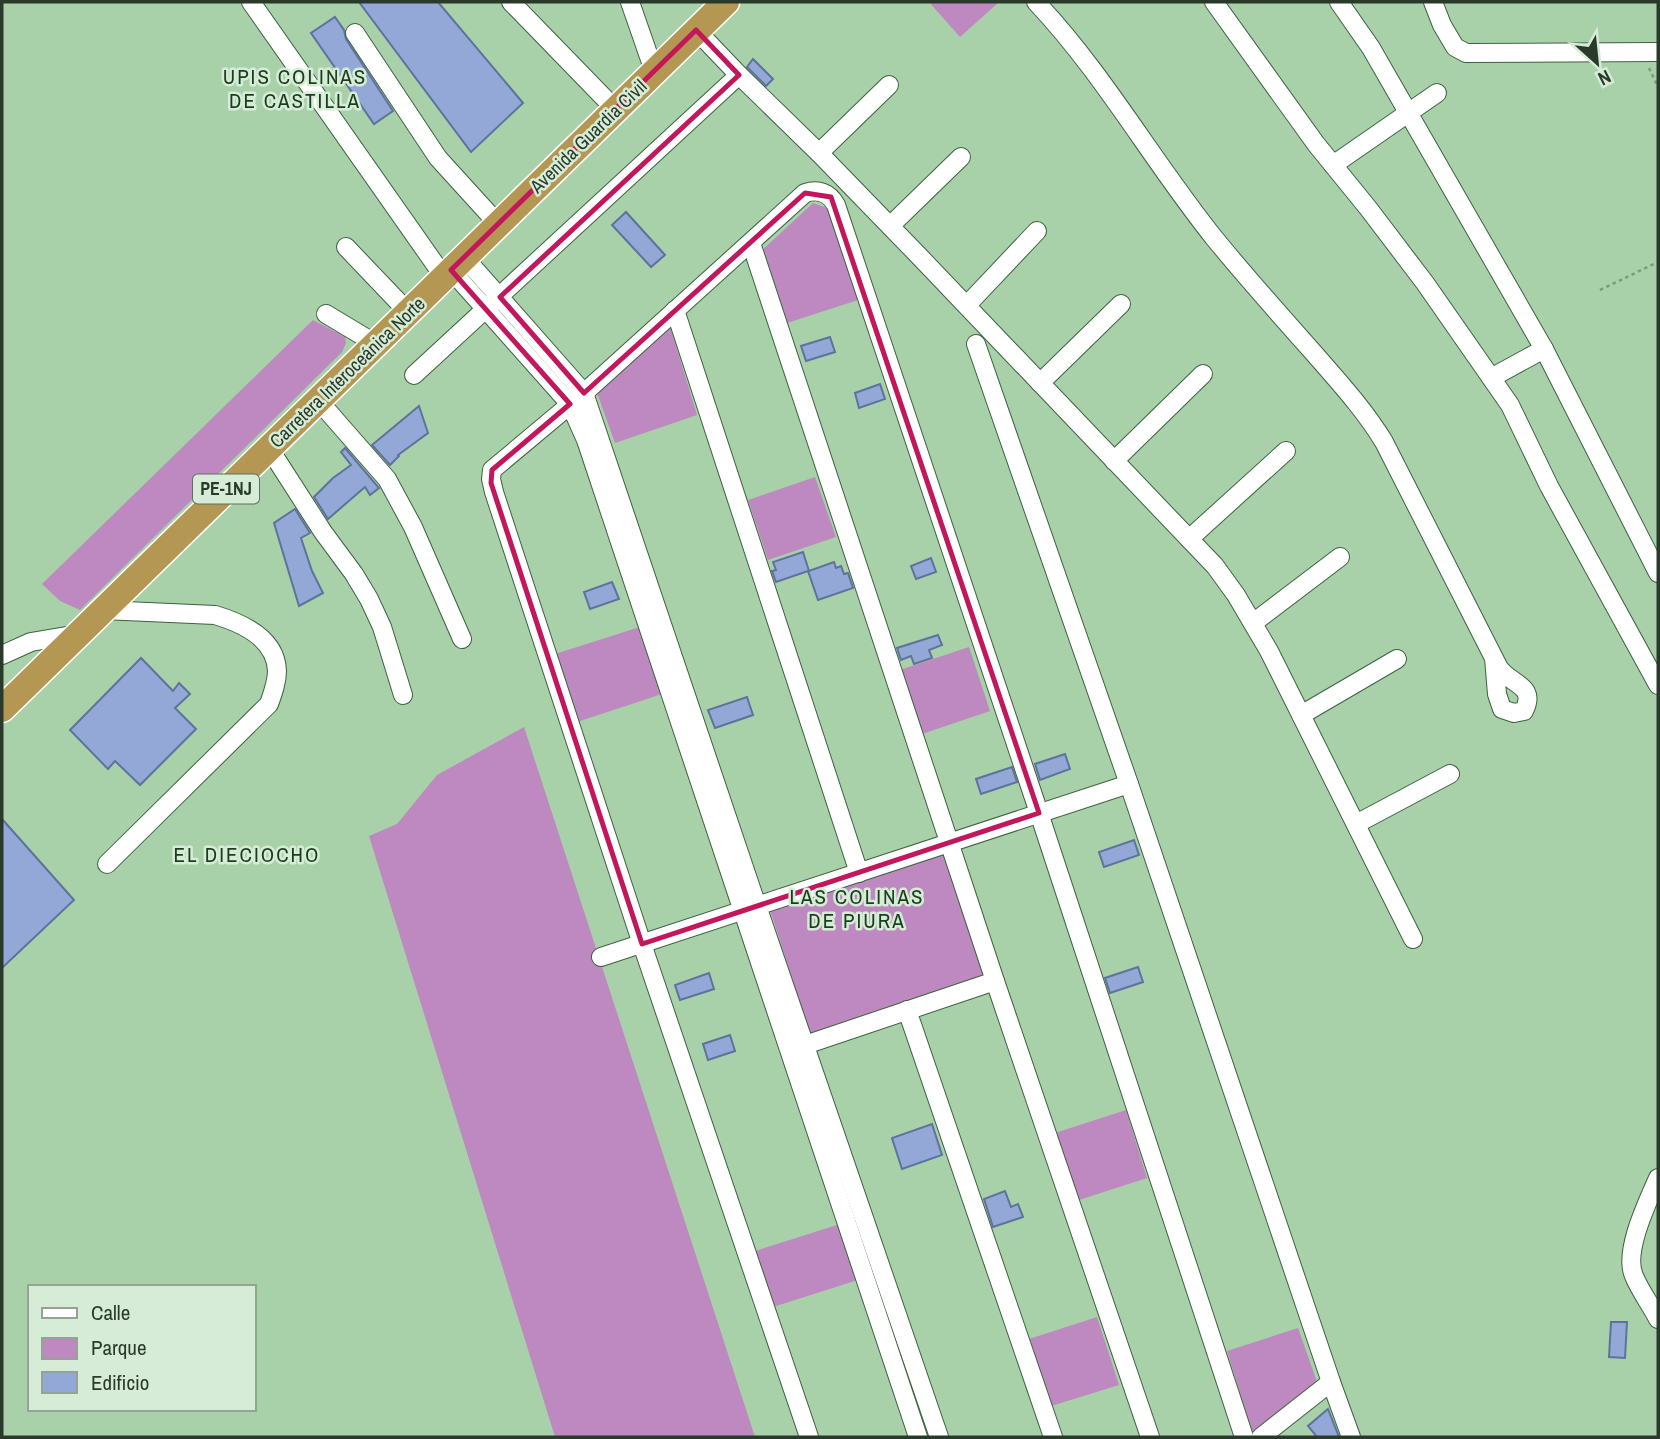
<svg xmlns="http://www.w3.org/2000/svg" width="1660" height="1439" font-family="'Archivo Narrow',sans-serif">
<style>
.green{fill:#be88c0}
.building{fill:#93a8d6;stroke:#5e729c;stroke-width:2}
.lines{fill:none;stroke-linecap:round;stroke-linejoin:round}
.minor-casing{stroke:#3d623f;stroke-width:20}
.highway-casing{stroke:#fff;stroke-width:29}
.path{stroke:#7b9b7c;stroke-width:2.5;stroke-dasharray:3.5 3.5;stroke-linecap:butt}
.minor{stroke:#fff;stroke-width:18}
.highway{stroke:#b59754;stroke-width:26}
.marked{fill:none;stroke:#c2185b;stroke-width:5;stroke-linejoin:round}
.labels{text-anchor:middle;stroke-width:5;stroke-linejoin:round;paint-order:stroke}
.shield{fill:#d7ecd7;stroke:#5e6f5e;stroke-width:2}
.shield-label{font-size:18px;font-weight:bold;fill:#2a3a2a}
.street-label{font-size:19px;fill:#2a3a2a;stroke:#d7ecd7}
.neighbourhood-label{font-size:21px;letter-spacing:2px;fill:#1a3e1d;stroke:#d7ecd7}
</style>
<rect width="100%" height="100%" fill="#a8d1a9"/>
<!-- green -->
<g class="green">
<path d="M 929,2 L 999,2 L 960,37 Z"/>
<path d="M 813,203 L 830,209 L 861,299 L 784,324 L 760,252 Z"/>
<path d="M 313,320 L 345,337 L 346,343 L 342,352 L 80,610 L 60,601 L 42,584 Z"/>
<path d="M 670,326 L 697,415 L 615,443 L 596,390 Z"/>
<path d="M 815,477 L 836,537 L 768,560 L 748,500 Z"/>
<path d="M 640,627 L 662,694 L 577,722 L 555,654 Z"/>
<path d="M 969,647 L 990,711 L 922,734 L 900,670 Z"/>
<path d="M 524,727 L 755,1437 L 555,1437 L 369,836 L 397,824 L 437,775 Z"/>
<path d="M 944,853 L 984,976 L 810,1034 L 770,910 Z"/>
<path d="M 1126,1110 L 1147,1178 L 1076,1201 L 1055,1133 Z"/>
<path d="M 840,1224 L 858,1280 L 773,1307 L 755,1251 Z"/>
<path d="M 1097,1317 L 1119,1385 L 1048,1407 L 1026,1340 Z"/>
<path d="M 1298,1328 L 1317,1382 L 1253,1435 L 1227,1351 Z"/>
</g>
<!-- building -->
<g class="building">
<path d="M 359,2 L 438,2 L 523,103 L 471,152 Z"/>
<path d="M 335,17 L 344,30 L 346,39 L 393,111 L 374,124 L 311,33 Z"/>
<path d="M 753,59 L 773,79 L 766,86 L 747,67 Z"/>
<path d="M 626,212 L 665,255 L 651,267 L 612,225 Z"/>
<path d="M 830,337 L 835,352 L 806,361 L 801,346 Z"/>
<path d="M 880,384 L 885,399 L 859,408 L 855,393 Z"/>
<path d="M 419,406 L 428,433 L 398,455 L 399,456 L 390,465 L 372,445 Z"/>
<path d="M 345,448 L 379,488 L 370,495 L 365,487 L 328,519 L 314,497 L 333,478 L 351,465 L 341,452 Z"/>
<path d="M 295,509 L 310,533 L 301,538 L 312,571 L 323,593 L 299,606 L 274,523 Z"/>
<path d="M 803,552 L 809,571 L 834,562 L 836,568 L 841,566 L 844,574 L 848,573 L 853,588 L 818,600 L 808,571 L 776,582 L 772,571 L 776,570 L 773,562 Z"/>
<path d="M 931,558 L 936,572 L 916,579 L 911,566 Z"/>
<path d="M 612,582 L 619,599 L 590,609 L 584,592 Z"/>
<path d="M 938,635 L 942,645 L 929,650 L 932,658 L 914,664 L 911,656 L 901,660 L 897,648 Z"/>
<path d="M 141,658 L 173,691 L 179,683 L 190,694 L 175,708 L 196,729 L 140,785 L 115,761 L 108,769 L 70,730 Z"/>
<path d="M 747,697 L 753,715 L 715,728 L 708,710 Z"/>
<path d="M 1065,754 L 1070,769 L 1040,780 L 1035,764 Z"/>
<path d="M 1012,767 L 1017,782 L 981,794 L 976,779 Z"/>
<path d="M 2,819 L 74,900 L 2,968 Z"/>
<path d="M 1134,840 L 1139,855 L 1104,867 L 1099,852 Z"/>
<path d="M 1138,967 L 1143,982 L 1110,993 L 1105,978 Z"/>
<path d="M 709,973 L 714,989 L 680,1000 L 675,985 Z"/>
<path d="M 730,1035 L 735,1051 L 708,1060 L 703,1044 Z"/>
<path d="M 932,1124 L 942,1155 L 902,1169 L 892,1138 Z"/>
<path d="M 1005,1191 L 1011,1207 L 1018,1204 L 1023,1217 L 993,1227 L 984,1199 Z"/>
<path d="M 1611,1322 L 1627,1322 L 1625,1358 L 1609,1357 Z"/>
<path d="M 1328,1409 L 1339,1437 L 1317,1437 L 1308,1426 Z"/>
</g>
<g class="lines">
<!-- minor casing -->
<g class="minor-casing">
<g id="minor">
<path d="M 251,2 L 444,277"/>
<path d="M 511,2 L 615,109"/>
<path d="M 630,2 L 654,71"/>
<path d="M 1036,2 C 1104,74 1153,162 1215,239 C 1246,277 1279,314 1312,351 C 1338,381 1364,409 1384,442 L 1499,668 C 1511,685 1537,685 1524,711 L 1514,713 L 1502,709 L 1497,694 L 1494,658"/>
<path d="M 1214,2 L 1316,144 L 1368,208 L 1425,283 L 1510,405 L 1549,486 L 1658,685"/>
<path d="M 1339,2 L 1371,48 L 1544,349 L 1658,573"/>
<path d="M 1433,2 L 1442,25 L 1455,47 L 1466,53 L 1658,52"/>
<path d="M 696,30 L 739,75 L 819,153 L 919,256 L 1215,566 L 1236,595 L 1269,651 L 1413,939"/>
<path d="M 355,33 L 438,158 L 498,224"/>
<path d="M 819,153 L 889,85"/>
<path d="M 1333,165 L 1437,93"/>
<path d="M 890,226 L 961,157"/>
<path d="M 751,243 L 995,981 L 1150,1437"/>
<path d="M 346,247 L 408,312"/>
<path d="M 464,257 L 584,393 L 757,906 L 939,1437"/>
<path d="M 451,270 L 570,404 L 586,440 L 918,1437"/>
<path d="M 967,305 L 1037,231"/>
<path d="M 675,310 L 859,873"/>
<path d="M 326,314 L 376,344"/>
<path d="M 976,344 L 1129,784 L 1331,1382 L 1351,1437"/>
<path d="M 414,375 L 739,75"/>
<path d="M 1491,378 L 1544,349"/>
<path d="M 1040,383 L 1121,304"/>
<path d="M 318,400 L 387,479 L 413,527 L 462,639"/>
<path d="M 269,448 L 323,532 L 354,574 L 369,599 L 382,627 L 403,695"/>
<path d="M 1114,461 L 1203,374"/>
<path d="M 1189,539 L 1286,451"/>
<path d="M 103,610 L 215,615 C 242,623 276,638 277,671 C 277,682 273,693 269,704 L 107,864"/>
<path d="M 1253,623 L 1340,557"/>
<path d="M 2,655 L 31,642 L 78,634"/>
<path d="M 1301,715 L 1397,659"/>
<path d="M 1356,824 L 1450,774"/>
<path d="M 601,957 L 1129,784"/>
<path d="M 907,1010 L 1053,1437"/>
<path d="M 805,1045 L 995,981"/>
<path d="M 1658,1178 C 1648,1201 1623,1252 1634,1276 C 1640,1291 1651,1305 1658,1319"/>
<path d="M 809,1437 L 642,944 L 494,492 L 491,479 L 492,470 L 584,393 L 805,193 C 818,189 829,192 836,205 L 1039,813 L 1244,1437"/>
<path d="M 1261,1437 L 1331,1382"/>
</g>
</g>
<!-- highway casing -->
<g class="highway-casing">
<path id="highway" d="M 2,709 L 726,2"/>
</g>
<!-- path -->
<g class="path">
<path d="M 1649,68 L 1658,87"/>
<path d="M 1600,290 L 1658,262"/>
</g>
<!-- minor -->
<use href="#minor" class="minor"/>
<!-- highway -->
<use href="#highway" class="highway"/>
</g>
<!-- marked area -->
<path class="marked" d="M 696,30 L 739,75 L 500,297 L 584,393 L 805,193 L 831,197 L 1039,813 L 642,944 L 491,483 L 492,470 L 570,404 L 451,270 Z"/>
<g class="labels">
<!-- shield labels -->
<rect class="shield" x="193" y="474.5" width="66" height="29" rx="5"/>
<g class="shield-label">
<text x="226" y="495">PE-1NJ</text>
</g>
<!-- street labels -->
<g class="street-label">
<text transform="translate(588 136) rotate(-44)" y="7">Avenida Guardia Civil</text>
<text transform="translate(347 372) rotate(-44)" y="7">Carretera Interoceánica Norte</text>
</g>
<!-- neighbourhood labels -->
<g class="neighbourhood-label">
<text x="295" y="84">UPIS COLINAS<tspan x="295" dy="24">DE CASTILLA</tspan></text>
<text x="247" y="862">EL DIECIOCHO</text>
<text x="857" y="904">LAS COLINAS<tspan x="857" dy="24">DE PIURA</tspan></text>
</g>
</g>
<!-- border -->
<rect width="1660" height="1439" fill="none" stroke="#2a3a2a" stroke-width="7"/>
<!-- legend -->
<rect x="28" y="1285" width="228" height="126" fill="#d7ecd7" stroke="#92a592" stroke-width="2"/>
<rect x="42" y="1308" width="35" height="10" fill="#ffffff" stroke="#92a592" stroke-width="2"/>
<text x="91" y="1320" font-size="21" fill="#2a3a2a">Calle</text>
<rect x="42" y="1338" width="35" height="21" fill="#be88c0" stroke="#92a592" stroke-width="2"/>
<text x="91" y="1355" font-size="21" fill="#2a3a2a">Parque</text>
<rect x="42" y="1372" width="35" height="21" fill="#93a8d6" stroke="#92a592" stroke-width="2"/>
<text x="91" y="1390" font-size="21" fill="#2a3a2a">Edificio</text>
<!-- north arrow -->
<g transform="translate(1597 63) rotate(153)" stroke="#d7ecd7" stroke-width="5" paint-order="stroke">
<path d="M0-5L12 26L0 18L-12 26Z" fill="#2a3a2a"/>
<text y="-10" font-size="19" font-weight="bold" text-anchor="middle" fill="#2a3a2a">N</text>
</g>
</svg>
